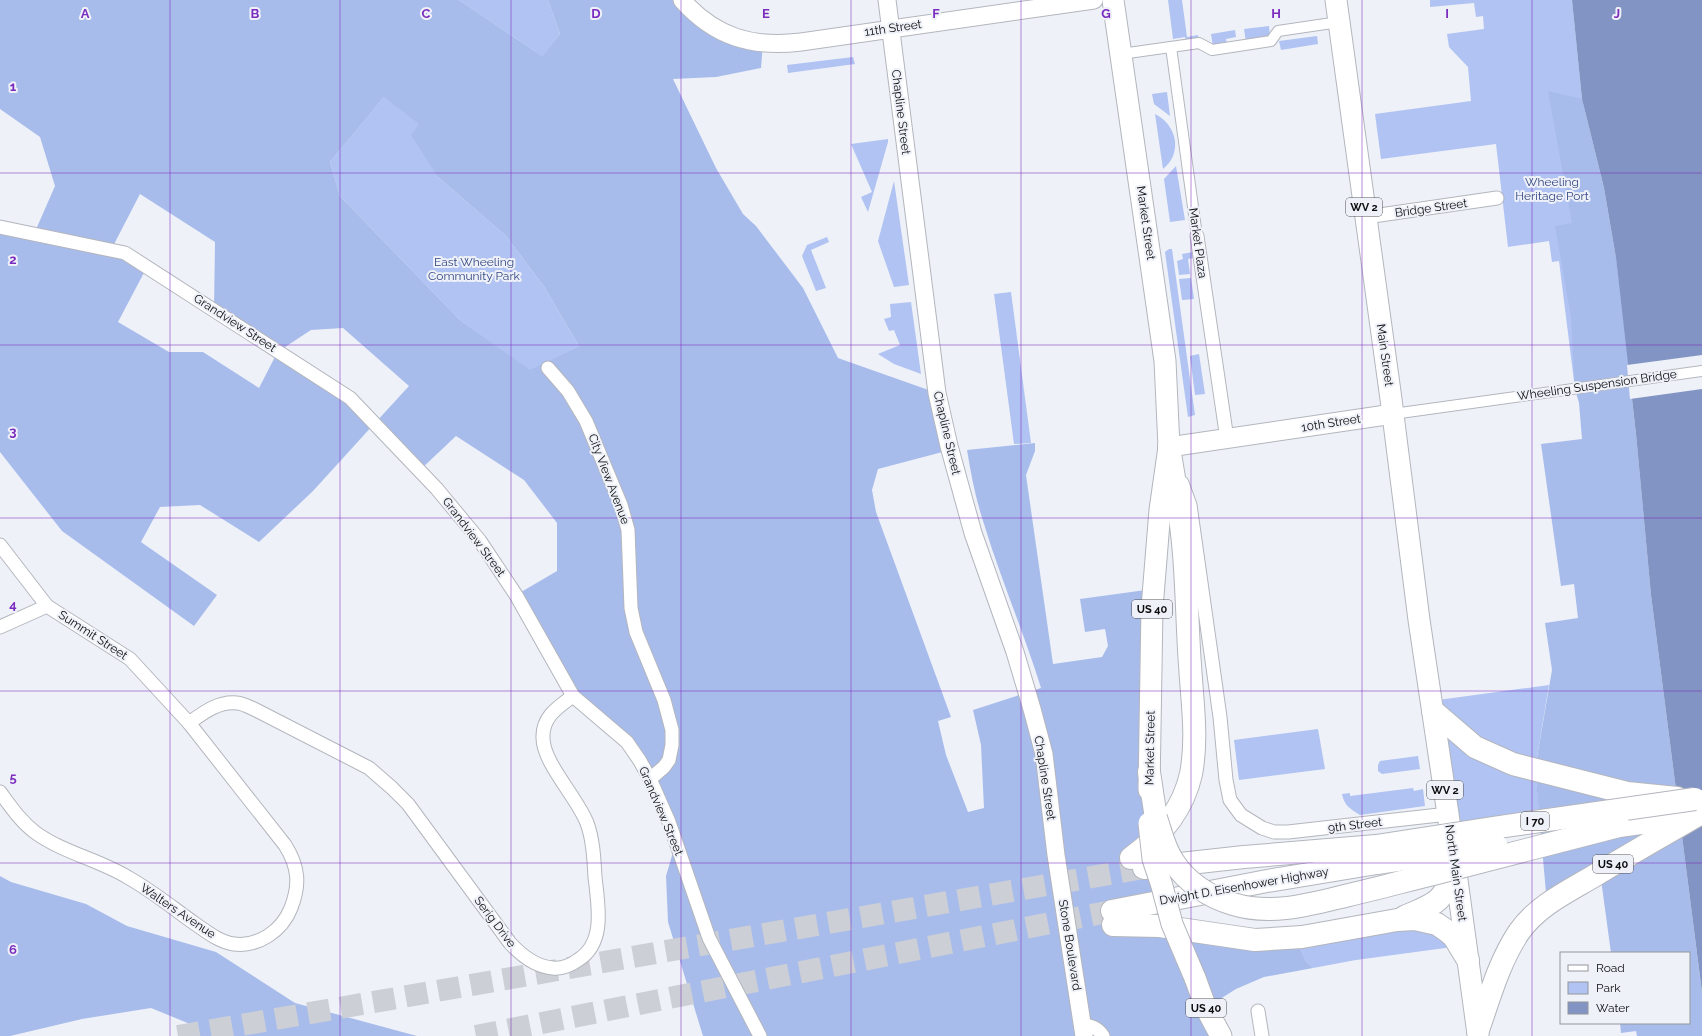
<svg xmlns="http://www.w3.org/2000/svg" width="1702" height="1036" font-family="Raleway,sans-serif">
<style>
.green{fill:#b0c3f2}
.forest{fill:#a8bcec;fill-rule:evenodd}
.water{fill:#8294c3}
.pier{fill:#eef1f8}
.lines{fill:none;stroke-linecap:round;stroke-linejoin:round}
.motorway-tunnel{stroke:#cccfd5;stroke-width:22;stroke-dasharray:22 11;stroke-linecap:butt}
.pedestrian-casing{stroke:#b3b6bd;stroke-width:12}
.minor-casing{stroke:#b3b6bd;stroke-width:15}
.tertiary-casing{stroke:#b3b6bd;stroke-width:19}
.secondary-casing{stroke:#b3b6bd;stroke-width:21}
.primary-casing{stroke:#b3b6bd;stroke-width:23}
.motorway-casing{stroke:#b3b6bd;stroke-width:24}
.pedestrian{stroke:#fff;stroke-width:10}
.minor{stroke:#fff;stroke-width:13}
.tertiary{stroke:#fff;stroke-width:17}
.secondary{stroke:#fff;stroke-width:19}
.primary{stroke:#fff;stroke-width:21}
.motorway{stroke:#fff;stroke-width:22}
.primary-bridge-casing{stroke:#b3b6bd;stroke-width:23;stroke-linecap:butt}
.motorway-bridge-casing{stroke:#b3b6bd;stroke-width:24;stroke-linecap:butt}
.primary-bridge{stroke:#fff;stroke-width:21}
.motorway-bridge{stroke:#fff;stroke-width:22}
.grid{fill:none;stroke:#7b2cbf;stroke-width:1;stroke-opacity:0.55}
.labels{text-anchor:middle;stroke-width:4;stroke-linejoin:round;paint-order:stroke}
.shield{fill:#eef1f8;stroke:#505155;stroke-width:1}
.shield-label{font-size:11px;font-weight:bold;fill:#0c0d0f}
.street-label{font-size:12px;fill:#0c0d0f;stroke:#eef1f8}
.park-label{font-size:12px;fill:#334783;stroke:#eef1f8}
.grid-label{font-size:13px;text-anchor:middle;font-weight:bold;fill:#7b2cbf;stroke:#eef1f8;stroke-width:4;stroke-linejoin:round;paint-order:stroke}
</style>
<rect width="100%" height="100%" fill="#eef1f8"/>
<!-- green -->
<g class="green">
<path d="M 459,0 L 548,0 L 560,34 L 542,58 L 535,51 Z"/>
<path d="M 1168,0 L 1182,0 L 1187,37 L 1198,35 L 1199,41 L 1186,43 L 1185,37 L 1173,39 Z"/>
<path d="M 1430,0 L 1572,0 L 1582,99 L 1616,258 L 1631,381 L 1575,389 L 1559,261 L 1552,262 L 1549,241 L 1508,247 L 1496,144 L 1381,159 L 1375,114 L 1471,101 L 1468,67 L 1449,47 L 1447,34 L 1484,29 L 1483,16 L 1476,17 L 1474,3 L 1430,7 Z"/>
<path d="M 1269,26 L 1270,36 L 1255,38 L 1246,42 L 1244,29 Z"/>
<path d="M 1235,30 L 1236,37 L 1226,39 L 1227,45 L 1213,47 L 1211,34 Z"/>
<path d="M 1317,36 L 1318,44 L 1281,50 L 1279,41 Z"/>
<path d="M 853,57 L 855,64 L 788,73 L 787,65 Z"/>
<path d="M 407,69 L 438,177 L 506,236 L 545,288 L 579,346 L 530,371 L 460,320 L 340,196 L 330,162 Z"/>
<path d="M 1167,92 L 1170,116 L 1154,104 L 1152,94 Z"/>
<path d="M 1155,114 C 1177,125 1183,153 1163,169 Z"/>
<path d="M 888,139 L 888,142 L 868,212 L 861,197 L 872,192 L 851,144 Z"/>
<path d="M 1176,166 L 1185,220 L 1170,222 L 1164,179 Z"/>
<path d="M 894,181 L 909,285 L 894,287 L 878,241 Z"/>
<path d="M 827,237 L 829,242 L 811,250 L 826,288 L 816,291 L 802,256 L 807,245 Z"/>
<path d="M 1169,249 L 1172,249 L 1195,415 L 1188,417 L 1165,252 Z"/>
<path d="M 1193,252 L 1194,258 L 1188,259 L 1190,274 L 1179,275 L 1177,261 L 1183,259 L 1182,254 Z"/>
<path d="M 1191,278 L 1194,299 L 1182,300 L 1179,279 Z"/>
<path d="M 1011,292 L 1031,443 L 1014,444 L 994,294 Z"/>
<path d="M 911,302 L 921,374 L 894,364 L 878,354 L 900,345 L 894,330 L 889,331 L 884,319 L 891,317 L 890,304 Z"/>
<path d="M 1199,354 L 1205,394 L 1195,395 L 1190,356 Z"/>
<path d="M 1549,685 L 1535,769 L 1540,821 L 1450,833 L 1431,701 Z"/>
<path d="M 1318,729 L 1325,769 L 1239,780 L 1234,740 Z"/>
<path d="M 1418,756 L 1420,769 L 1382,774 L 1378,771 L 1378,765 L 1380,761 Z"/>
<path d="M 1413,788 L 1414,791 L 1423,789 L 1425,806 L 1360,815 C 1350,809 1344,805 1342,794 L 1350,793 L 1350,796 Z"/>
<path d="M 1415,919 L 1460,946 L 1356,960 L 1313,968 L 1306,961 L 1295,937 Z"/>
</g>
<!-- forest -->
<g class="forest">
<path d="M 0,0 L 459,0 L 535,51 L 542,57 L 560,34 L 548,0 L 682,0 L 692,11 L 763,43 L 761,68 L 716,77 L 673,79 L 716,168 L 743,214 L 756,226 L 803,288 L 838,358 L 937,393 L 950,450 L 878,469 L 872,490 L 876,512 L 951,717 L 938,721 L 946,755 L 968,812 L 984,808 L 981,745 L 973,710 L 1041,688 C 1024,633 1001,580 984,524 C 976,500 971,475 967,450 L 1035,443 L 1035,451 L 1026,475 L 1053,664 L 1102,657 L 1108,646 L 1105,629 L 1085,632 L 1080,599 L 1153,589 L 1149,772 L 1172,924 L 1295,937 L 1306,961 L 1313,968 L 1264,977 L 1236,989 L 1206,1008 L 1221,1036 L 703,1036 L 668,922 L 666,876 L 676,842 L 640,761 L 573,696 L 516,595 L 557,571 L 557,523 L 524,480 L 456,436 L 420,470 L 374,424 L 313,491 L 259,542 L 200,505 L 160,507 L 141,542 L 217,595 L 194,626 L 62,531 L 0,452 L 0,227 L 34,234 L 55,186 L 40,137 L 0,109 ZM 384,97 L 419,124 L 411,135 L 438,177 L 506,236 L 545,288 L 579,346 L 530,370 L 460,320 L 340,196 L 330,162 ZM 140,194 L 215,242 L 214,310 L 278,351 L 259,388 L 203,352 L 169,352 L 118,322 L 147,267 L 111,250 ZM 343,328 L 409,386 L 375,423 L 279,351 L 311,330 Z"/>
<path d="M 1548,91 L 1582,99 L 1604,188 L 1616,258 L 1636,434 L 1651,595 L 1702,992 L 1702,1036 L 1637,1036 L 1636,1031 L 1621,1033 L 1620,1023 L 1689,1023 L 1689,953 L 1611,953 L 1600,872 L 1547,904 L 1535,769 L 1552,670 L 1545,623 L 1578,618 L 1574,584 L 1561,586 L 1541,444 L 1582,439 L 1579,403 L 1575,389 L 1571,317 L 1555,226 L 1572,223 Z"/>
<path d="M 0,876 L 11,882 L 86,904 L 127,926 L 216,952 L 295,1003 L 417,1036 L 200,1036 L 195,1026 L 151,1008 L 82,1019 L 10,1036 L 0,1036 Z"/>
</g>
<!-- water -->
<path class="water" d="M 1572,0 L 1702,0 L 1702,992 L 1651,595 L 1636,434 L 1616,258 L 1604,188 L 1582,99 Z"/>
<!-- pier -->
<path class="pier" d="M 1702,355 L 1702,389 L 1630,399 L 1627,365 Z"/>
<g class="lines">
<!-- motorway-tunnel -->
<g class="motorway-tunnel">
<path d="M 178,1036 L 1144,868"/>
<path d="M 476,1036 L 1112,911"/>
</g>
<!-- pedestrian casing -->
<g class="pedestrian-casing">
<g id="pedestrian">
<path d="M 1171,47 L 1197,236"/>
<path d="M 1121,54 L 1199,43 L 1212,50 L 1271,41 L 1278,31 L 1339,22"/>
<path d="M 1393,414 L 1702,371"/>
</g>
</g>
<!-- minor casing -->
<g class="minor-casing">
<g id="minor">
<path d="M 1366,217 L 1497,198"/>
<path d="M 0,227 L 125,253 L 350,398 L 437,489 L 480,541 L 516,595 L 573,696 L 627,742 L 640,761 L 650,779 L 669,822 L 709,938 L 760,1036"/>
<path d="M 1197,236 L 1227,439"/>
<path d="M 548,368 L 568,391 L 586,421 L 621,505 L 628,530 L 631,608 L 636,632 L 664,700 L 672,730 L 672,745 L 669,760 L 664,767 L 650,779"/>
<path d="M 1182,483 L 1190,505 L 1220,717 L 1226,780 L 1230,800 L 1241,815 L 1262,828 L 1274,832 L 1288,832 L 1448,814"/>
<path d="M 0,545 L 47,606 L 130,659 L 189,723 L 285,845 C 299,867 300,885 291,908 C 282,931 258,947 234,944 C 219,942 206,931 194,923 C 173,908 152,891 129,878 C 100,860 64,853 36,833 C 21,822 11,807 0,792"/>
<path d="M 0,627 L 47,606"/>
<path d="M 189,723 C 203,713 218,701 237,703 C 242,703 249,707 254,709 L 369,768 L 392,788 L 408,804 L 510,943 C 521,955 536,967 553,968 C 562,969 571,965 578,960 C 606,943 598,905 595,877 C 594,859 593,839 587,823 C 577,797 543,763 543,738 C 542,717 558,707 573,696"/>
<path d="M 1258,1011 L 1262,1036"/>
<path d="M 1082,1025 C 1092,1026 1098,1028 1103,1036"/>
</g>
</g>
<!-- tertiary casing -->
<g class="tertiary-casing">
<g id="tertiary">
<path d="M 682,0 C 715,37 752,48 801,42 L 1094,0"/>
<path d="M 887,0 L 937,393 L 949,446 L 973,533 L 1015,652 L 1032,709 L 1044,754 L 1056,855 L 1084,1036"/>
</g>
</g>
<!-- secondary casing -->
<g class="secondary-casing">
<path id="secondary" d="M 1169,447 L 1393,414"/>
</g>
<!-- primary casing -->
<g class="primary-casing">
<g id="primary">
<path d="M 1113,0 L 1165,361 L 1169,447 L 1160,510 L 1152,608 L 1149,790"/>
<path d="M 1336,0 L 1391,399 L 1419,620 L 1448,814 L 1478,1034"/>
<path d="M 1195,978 L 1206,1008 L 1221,1036"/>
</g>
</g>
<!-- motorway casing -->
<g class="motorway-casing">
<g id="motorway">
<path d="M 1433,711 L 1475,747 L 1513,764 L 1627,793 L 1677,798"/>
<path d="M 1149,772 L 1156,818"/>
<path d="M 1619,826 L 1685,817"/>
<path d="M 1131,858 C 1160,837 1183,810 1191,774 C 1198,738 1192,700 1190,665 C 1187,624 1187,583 1183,543 C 1180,511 1174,479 1169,447"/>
<path d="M 1144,868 L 1244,857 L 1376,846"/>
<path d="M 1112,911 L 1267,881 L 1377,863"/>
<path d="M 1404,917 C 1436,903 1441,905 1455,870"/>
<path d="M 1113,925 L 1160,926 L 1255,940 L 1302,937 L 1397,920 L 1415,919 L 1437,924 L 1447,931 L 1454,937 L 1468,960"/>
<path d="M 1478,1030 C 1490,996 1499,962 1519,932 C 1537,906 1567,892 1594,876 C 1628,855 1662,836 1696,816"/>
</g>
</g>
<!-- pedestrian -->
<use href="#pedestrian" class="pedestrian"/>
<!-- minor -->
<use href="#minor" class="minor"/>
<!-- tertiary -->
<use href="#tertiary" class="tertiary"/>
<!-- secondary -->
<use href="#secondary" class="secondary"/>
<!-- primary -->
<use href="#primary" class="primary"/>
<!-- motorway -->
<use href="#motorway" class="motorway"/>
<!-- primary-bridge casing -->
<g class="primary-bridge-casing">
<path id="primary-bridge" d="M 1149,823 L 1153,859 L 1162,886 L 1172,924 L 1195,978"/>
</g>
<!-- motorway-bridge casing -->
<g class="motorway-bridge-casing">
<g id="motorway-bridge">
<path d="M 1156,818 C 1161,832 1164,848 1173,861 C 1186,882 1209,897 1233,904 C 1272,916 1311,904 1349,895 C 1379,888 1408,880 1437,873 C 1498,857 1558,842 1619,826"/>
<path d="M 1376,846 L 1499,827 L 1695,799"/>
<path d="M 1377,863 L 1496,845"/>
</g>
</g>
<!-- primary-bridge -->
<use href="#primary-bridge" class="primary-bridge"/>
<!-- motorway-bridge -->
<use href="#motorway-bridge" class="motorway-bridge"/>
</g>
<!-- grid -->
<path class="grid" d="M 170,0 L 170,1036M 340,0 L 340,1036M 511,0 L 511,1036M 681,0 L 681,1036M 851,0 L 851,1036M 1021,0 L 1021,1036M 1191,0 L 1191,1036M 1362,0 L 1362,1036M 1532,0 L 1532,1036M 0,173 L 1702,173M 0,345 L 1702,345M 0,518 L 1702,518M 0,691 L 1702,691M 0,863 L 1702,863"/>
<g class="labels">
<!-- shield labels -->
<g class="shield">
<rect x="1346" y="198" width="36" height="18" rx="3"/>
<rect x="1132" y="600" width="40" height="18" rx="3"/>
<rect x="1427" y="781" width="36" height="18" rx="3"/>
<rect x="1521" y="812" width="28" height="18" rx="3"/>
<rect x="1593" y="855" width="40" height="18" rx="3"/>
<rect x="1186" y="999" width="40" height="18" rx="3"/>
</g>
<g class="shield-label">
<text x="1364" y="211">WV 2</text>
<text x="1152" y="613">US 40</text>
<text x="1445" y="794">WV 2</text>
<text x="1535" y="825">I 70</text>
<text x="1613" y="868">US 40</text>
<text x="1206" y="1012">US 40</text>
</g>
<!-- street labels -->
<g class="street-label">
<text transform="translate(893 28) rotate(-8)" y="4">11th Street</text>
<text transform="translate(901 112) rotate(83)" y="4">Chapline Street</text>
<text transform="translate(1431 208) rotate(-8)" y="4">Bridge Street</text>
<text transform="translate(1146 223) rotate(82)" y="4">Market Street</text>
<text transform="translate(1198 243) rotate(82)" y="4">Market Plaza</text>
<text transform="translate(235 323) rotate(33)" y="4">Grandview Street</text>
<text transform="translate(1385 355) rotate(82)" y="4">Main Street</text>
<text transform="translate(1597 385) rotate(-8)" y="4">Wheeling Suspension Bridge</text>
<text transform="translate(1331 423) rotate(-9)" y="4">10th Street</text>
<text transform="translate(947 433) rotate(77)" y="4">Chapline Street</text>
<text transform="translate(609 479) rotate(69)" y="4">City View Avenue</text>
<text transform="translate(474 537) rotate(53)" y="4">Grandview Street</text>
<text transform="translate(93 635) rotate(33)" y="4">Summit Street</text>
<text transform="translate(1150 748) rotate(-89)" y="4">Market Street</text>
<text transform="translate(1045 778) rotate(81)" y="4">Chapline Street</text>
<text transform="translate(661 811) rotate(67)" y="4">Grandview Street</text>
<text transform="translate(1355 825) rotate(-7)" y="4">9th Street</text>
<text transform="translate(1456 873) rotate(82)" y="4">North Main Street</text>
<text transform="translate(1244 886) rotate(-10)" y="4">Dwight D. Eisenhower Highway</text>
<text transform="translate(178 911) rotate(34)" y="4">Walters Avenue</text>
<text transform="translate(495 922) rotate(53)" y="4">Serig Drive</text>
<text transform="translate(1070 945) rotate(81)" y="4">Stone Boulevard</text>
</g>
<!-- park labels -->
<g class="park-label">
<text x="1552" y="186">Wheeling<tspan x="1552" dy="14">Heritage Port</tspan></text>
<text x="474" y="266">East Wheeling<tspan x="474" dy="14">Community Park</tspan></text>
</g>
</g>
<g class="grid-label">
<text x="85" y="18">A</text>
<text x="255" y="18">B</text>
<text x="426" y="18">C</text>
<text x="596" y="18">D</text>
<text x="766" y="18">E</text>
<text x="936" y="18">F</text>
<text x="1106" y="18">G</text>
<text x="1276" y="18">H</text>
<text x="1447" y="18">I</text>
<text x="1617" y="18">J</text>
<text x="13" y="91">1</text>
<text x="13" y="264">2</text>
<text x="13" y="436">3</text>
<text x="13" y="609">4</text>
<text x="13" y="782">5</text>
<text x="13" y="954">6</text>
</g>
<!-- legend -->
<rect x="1560" y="952" width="130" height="72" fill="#eef1f8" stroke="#94969b"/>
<rect x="1568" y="965" width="20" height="6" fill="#ffffff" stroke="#94969b"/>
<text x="1596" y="972" font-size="12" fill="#0c0d0f">Road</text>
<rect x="1568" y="982" width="20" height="12" fill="#b0c3f2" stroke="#94969b"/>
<text x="1596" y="992" font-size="12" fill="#0c0d0f">Park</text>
<rect x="1568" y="1002" width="20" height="12" fill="#8294c3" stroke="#94969b"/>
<text x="1596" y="1012" font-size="12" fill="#0c0d0f">Water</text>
</svg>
